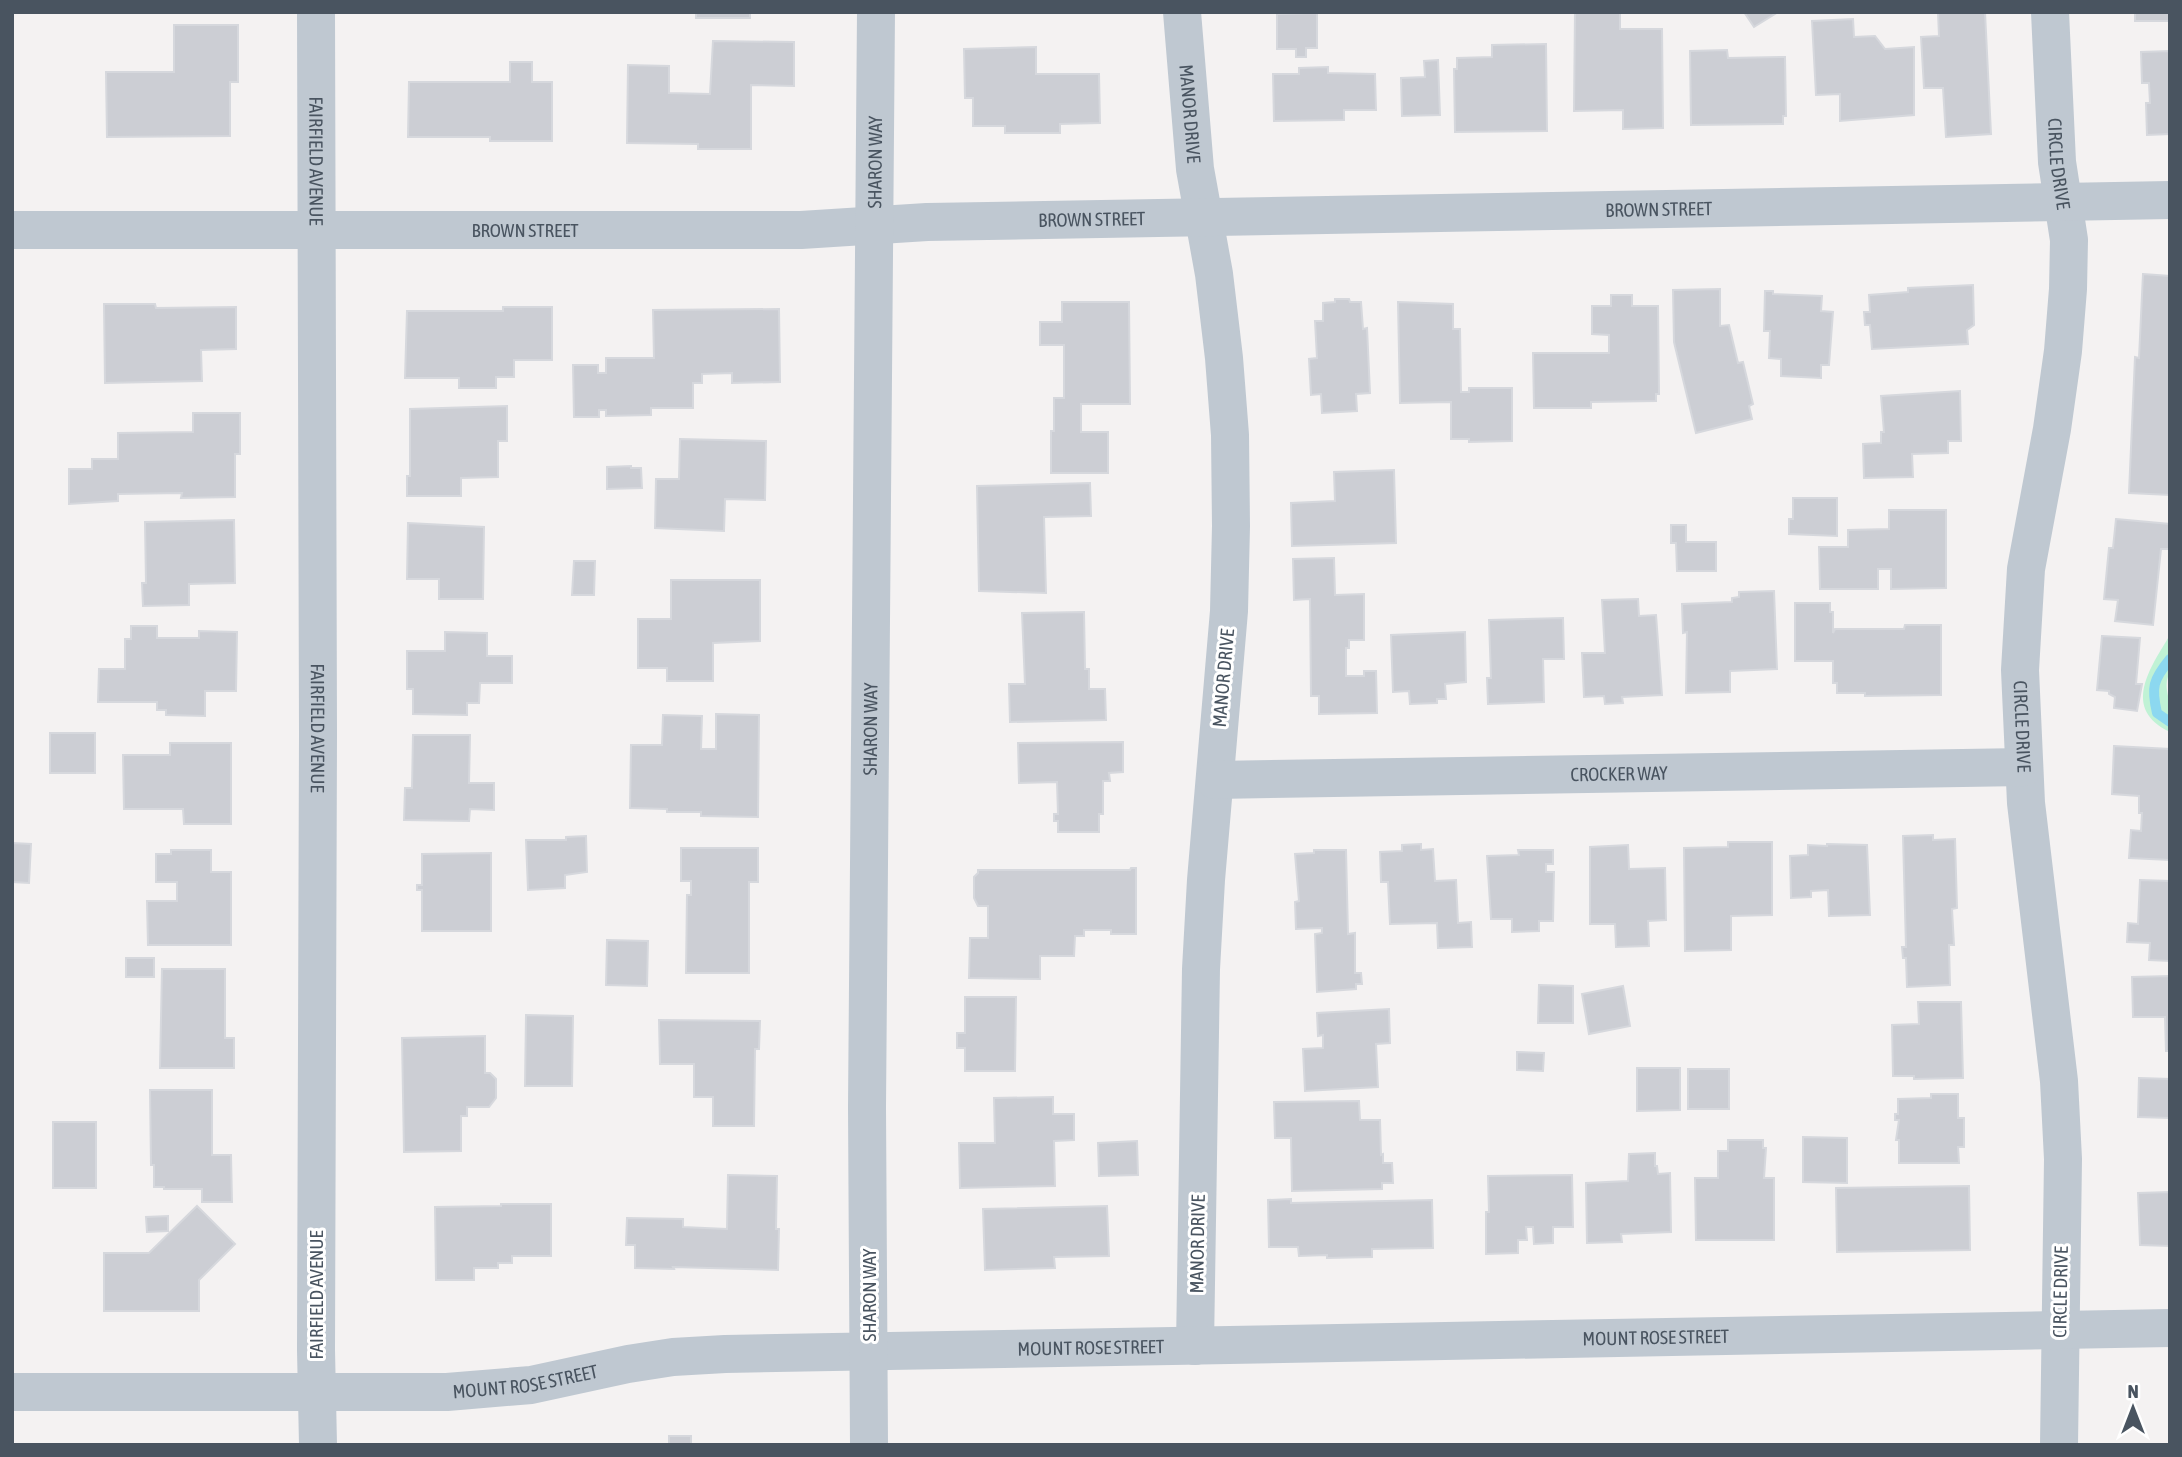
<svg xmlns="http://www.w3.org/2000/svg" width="2182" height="1457" font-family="'Asap Condensed',sans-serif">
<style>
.green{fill:#c0f2d5}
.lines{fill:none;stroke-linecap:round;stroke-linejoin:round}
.stream{stroke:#8cd8f0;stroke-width:10}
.building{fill:#ccced4;stroke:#d6d8dd;stroke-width:2}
.minor{stroke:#bfc8d1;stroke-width:38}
.labels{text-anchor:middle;stroke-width:6;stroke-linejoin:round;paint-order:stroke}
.street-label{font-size:19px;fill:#495460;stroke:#fff}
</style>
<rect width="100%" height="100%" fill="#f4f2f2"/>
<!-- green -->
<path class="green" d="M 2170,635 L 2170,672 C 2163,686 2169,694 2170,708 C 2170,716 2170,724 2170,732 C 2121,709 2150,668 2170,635 Z"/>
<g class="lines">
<!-- stream -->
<path class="stream" d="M 2170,659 C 2153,680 2151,687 2157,713 L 2170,722"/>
</g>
<!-- building -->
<g class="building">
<rect x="696" y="12" width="54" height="6"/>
<path d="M 1575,12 L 1620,12 L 1620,29 L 1662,29 L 1663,128 L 1623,129 L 1623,110 L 1574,111 Z"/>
<path d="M 1744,12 L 1778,12 L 1754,27 Z"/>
<path d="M 1938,12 L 1985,12 L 1991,134 L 1946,137 L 1943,88 L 1924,88 L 1921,37 L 1939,36 Z"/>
<rect x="2135" y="12" width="35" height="9"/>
<path d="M 1317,13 L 1317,48 L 1306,48 L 1306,57 L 1296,57 L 1296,49 L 1277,49 L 1277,14 Z"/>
<path d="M 1853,19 L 1854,37 L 1875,36 L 1885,49 L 1914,47 L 1914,115 L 1840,121 L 1840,94 L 1816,95 L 1812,21 Z"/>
<path d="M 174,25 L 238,25 L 238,82 L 230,82 L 230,136 L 107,137 L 106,72 L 174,72 Z"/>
<path d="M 713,41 L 794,42 L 794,86 L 751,85 L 751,149 L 698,149 L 698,144 L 627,143 L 628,65 L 669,66 L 669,93 L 710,94 Z"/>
<path d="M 1546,44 L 1547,131 L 1455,132 L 1454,69 L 1457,69 L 1457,58 L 1492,57 L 1492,45 Z"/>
<path d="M 1036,47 L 1036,74 L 1099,74 L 1100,123 L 1060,124 L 1060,133 L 1005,133 L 1005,126 L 973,126 L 973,98 L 965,98 L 964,49 Z"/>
<path d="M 1727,50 L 1728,58 L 1785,57 L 1786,116 L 1783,116 L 1783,124 L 1691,125 L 1690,51 Z"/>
<path d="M 2170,51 L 2170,134 L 2147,135 L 2146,103 L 2150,103 L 2149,83 L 2142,83 L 2141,52 Z"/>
<path d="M 1438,60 L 1440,115 L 1402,116 L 1401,78 L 1425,77 L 1424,61 Z"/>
<path d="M 510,62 L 532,62 L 532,82 L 552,82 L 552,141 L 490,141 L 490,137 L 408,137 L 409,82 L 510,82 Z"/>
<path d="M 1328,67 L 1328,73 L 1375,74 L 1376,110 L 1344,110 L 1344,120 L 1274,121 L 1273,74 L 1299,74 L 1299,68 Z"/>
<path d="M 2143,274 L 2170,276 L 2170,495 L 2129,493 L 2135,357 L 2139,358 Z"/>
<path d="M 1973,285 L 1974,325 L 1967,330 L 1968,344 L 1872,349 L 1870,325 L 1865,325 L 1864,312 L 1870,312 L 1869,295 L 1908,292 L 1908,288 Z"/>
<path d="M 1720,289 L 1720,326 L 1729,325 L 1738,363 L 1743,362 L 1753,404 L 1749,406 L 1752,419 L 1696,433 L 1674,342 L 1673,290 Z"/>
<path d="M 1765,291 L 1773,291 L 1773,294 L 1822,296 L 1821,311 L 1833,312 L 1829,365 L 1821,365 L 1821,378 L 1781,376 L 1781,359 L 1769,358 L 1770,331 L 1764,331 Z"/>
<path d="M 1611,295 L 1632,295 L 1632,306 L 1658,306 L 1659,394 L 1656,394 L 1656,401 L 1591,402 L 1591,408 L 1534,408 L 1533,353 L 1609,353 L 1609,335 L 1592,334 L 1592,306 L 1611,306 Z"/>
<path d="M 1335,299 L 1349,299 L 1350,302 L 1361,302 L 1363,329 L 1367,328 L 1370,393 L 1356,394 L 1357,411 L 1322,413 L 1321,394 L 1311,395 L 1309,359 L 1317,358 L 1315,321 L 1323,321 L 1323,303 L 1335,302 Z"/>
<path d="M 1062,302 L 1129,302 L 1130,404 L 1081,404 L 1081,432 L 1108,432 L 1108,473 L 1051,473 L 1051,431 L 1054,431 L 1054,398 L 1064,398 L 1064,345 L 1040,345 L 1040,322 L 1062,322 Z"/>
<path d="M 1398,302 L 1453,304 L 1453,329 L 1460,329 L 1461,392 L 1469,392 L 1469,388 L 1512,388 L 1512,441 L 1469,442 L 1469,439 L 1451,439 L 1451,402 L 1400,403 Z"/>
<path d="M 104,304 L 155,304 L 156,308 L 236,307 L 236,349 L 201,350 L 202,381 L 105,383 Z"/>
<path d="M 503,307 L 552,307 L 552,360 L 514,360 L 514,377 L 496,377 L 496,388 L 459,388 L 459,378 L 405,378 L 407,311 L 503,311 Z"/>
<path d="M 779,309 L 780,382 L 732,383 L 732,373 L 702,374 L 702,383 L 693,383 L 693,408 L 651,408 L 651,415 L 606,416 L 606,410 L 599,410 L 599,417 L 574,417 L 573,365 L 598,365 L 598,373 L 606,373 L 606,358 L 654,358 L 653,310 Z"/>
<path d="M 1960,391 L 1961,441 L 1948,441 L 1948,453 L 1912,454 L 1913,477 L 1864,478 L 1863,444 L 1881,443 L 1881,432 L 1884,432 L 1881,396 Z"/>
<path d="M 507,406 L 507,441 L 498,441 L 498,477 L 461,478 L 461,496 L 407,496 L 407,476 L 410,476 L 410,409 Z"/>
<path d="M 193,413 L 240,413 L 240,454 L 235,454 L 235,497 L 181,498 L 182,493 L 118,494 L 118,501 L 69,504 L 69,469 L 92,469 L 92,459 L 118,459 L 118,433 L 193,432 Z"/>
<path d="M 680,439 L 766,441 L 765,500 L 725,499 L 724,531 L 655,528 L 656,479 L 679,479 Z"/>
<path d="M 631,466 L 631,468 L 641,468 L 642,488 L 607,489 L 607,467 Z"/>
<path d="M 1394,470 L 1396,543 L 1292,546 L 1291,503 L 1335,501 L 1334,472 Z"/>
<path d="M 1090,483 L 1091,516 L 1044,517 L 1046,593 L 979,591 L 977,486 Z"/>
<path d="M 1793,498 L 1837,498 L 1837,536 L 1789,534 L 1789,519 L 1793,519 Z"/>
<path d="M 1889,510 L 1946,510 L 1946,588 L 1891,589 L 1891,569 L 1878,569 L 1878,589 L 1820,589 L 1819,547 L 1848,547 L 1848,530 L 1889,529 Z"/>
<path d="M 2116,519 L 2170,524 L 2170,549 L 2161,549 L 2153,625 L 2115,621 L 2118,600 L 2104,599 L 2109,548 L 2113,548 Z"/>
<path d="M 234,520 L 235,583 L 189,584 L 189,605 L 143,606 L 142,583 L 146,583 L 145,522 Z"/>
<path d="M 408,523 L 484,527 L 483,599 L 439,599 L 439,579 L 407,579 Z"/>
<path d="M 1671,525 L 1686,525 L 1686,542 L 1716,542 L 1716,571 L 1677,571 L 1676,543 L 1671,543 Z"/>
<path d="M 1334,558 L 1335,595 L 1364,594 L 1364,640 L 1349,640 L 1349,648 L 1346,648 L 1346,676 L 1364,676 L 1364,671 L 1376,671 L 1377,713 L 1319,714 L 1319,696 L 1311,696 L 1310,599 L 1294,600 L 1293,559 Z"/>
<path d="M 574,561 L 595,561 L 594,595 L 572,595 Z"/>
<path d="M 671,580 L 760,580 L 760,641 L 713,643 L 713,681 L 667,681 L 667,668 L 638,668 L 638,619 L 671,619 Z"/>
<path d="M 1774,591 L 1777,669 L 1730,671 L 1730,692 L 1686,693 L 1687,632 L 1683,633 L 1682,604 L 1732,602 L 1732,598 L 1739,597 L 1739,592 Z"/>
<path d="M 1638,599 L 1639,616 L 1656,615 L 1662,695 L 1622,697 L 1623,703 L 1605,704 L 1604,696 L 1584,697 L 1582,653 L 1605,653 L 1602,600 Z"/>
<path d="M 1795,603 L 1830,603 L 1830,612 L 1833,612 L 1833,633 L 1835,629 L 1904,629 L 1905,625 L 1941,625 L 1941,695 L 1865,696 L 1865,693 L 1837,693 L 1837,683 L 1833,683 L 1833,661 L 1795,661 Z"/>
<path d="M 1084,612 L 1085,669 L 1089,669 L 1089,689 L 1105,689 L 1106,720 L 1010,722 L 1009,684 L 1025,684 L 1022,613 Z"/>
<path d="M 1563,618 L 1564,659 L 1543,659 L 1544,702 L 1488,704 L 1487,678 L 1491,678 L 1489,620 Z"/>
<path d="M 131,626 L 157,626 L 157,638 L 199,638 L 199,631 L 237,632 L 236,691 L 205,691 L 205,716 L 166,715 L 166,710 L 157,710 L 157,702 L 98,702 L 99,669 L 125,669 L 125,639 L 131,639 Z"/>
<path d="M 445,632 L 487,633 L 487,656 L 512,656 L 512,683 L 480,683 L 479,703 L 467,703 L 467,715 L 413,714 L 413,689 L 407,689 L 407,651 L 445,651 Z"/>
<path d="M 1465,632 L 1466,682 L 1445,684 L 1446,699 L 1437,699 L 1437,703 L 1410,704 L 1409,691 L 1393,692 L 1391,635 Z"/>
<path d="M 2102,636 L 2140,638 L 2136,684 L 2142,684 L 2137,711 L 2114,708 L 2115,697 L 2109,694 L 2109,691 L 2097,690 Z"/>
<path d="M 716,714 L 759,715 L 758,817 L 701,816 L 701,812 L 667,812 L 667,809 L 630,808 L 631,745 L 662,745 L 663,715 L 702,716 L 701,749 L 716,749 Z"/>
<rect x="50" y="733" width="45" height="40"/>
<path d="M 413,735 L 470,735 L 469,783 L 494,783 L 494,810 L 470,809 L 469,821 L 404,820 L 405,788 L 412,788 Z"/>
<path d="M 1123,742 L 1123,772 L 1109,773 L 1110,781 L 1103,781 L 1103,814 L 1099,814 L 1099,832 L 1058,832 L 1058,821 L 1054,821 L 1054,814 L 1058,814 L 1057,782 L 1019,783 L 1018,743 Z"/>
<path d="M 170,743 L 231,743 L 231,824 L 184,824 L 183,809 L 124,809 L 123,755 L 170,755 Z"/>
<path d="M 2114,746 L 2170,749 L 2170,860 L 2129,858 L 2131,830 L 2141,831 L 2142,813 L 2139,813 L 2139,796 L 2112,794 Z"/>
<path d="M 1933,835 L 1933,840 L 1955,839 L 1957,908 L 1952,909 L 1954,945 L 1949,945 L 1950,985 L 1907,987 L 1906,958 L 1903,958 L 1902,947 L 1906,947 L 1903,836 Z"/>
<path d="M 586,836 L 587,872 L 565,875 L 565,888 L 528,890 L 526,840 L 566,840 L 566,837 Z"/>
<path d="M 1728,842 L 1772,842 L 1772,915 L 1731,916 L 1731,950 L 1685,951 L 1684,848 L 1728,847 Z"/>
<path d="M 12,843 L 31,844 L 29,883 L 12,882 Z"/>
<path d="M 1421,844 L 1421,850 L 1433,849 L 1435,881 L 1456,880 L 1458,923 L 1471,922 L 1472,947 L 1438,948 L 1437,923 L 1390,924 L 1388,882 L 1381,882 L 1380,852 L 1402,851 L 1402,845 Z"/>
<path d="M 1827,844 L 1867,845 L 1870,915 L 1829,916 L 1828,890 L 1811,891 L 1811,897 L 1791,898 L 1790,856 L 1808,855 L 1808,845 L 1827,846 Z"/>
<path d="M 1628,845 L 1629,869 L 1665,868 L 1666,920 L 1648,921 L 1649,946 L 1616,947 L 1615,924 L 1590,924 L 1590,847 Z"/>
<path d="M 681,848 L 758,848 L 758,882 L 749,882 L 749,973 L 686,973 L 687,895 L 691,895 L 691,881 L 681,881 Z"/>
<path d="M 171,850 L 211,850 L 211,872 L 231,872 L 231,945 L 148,945 L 147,901 L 177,901 L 177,882 L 156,882 L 156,854 L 171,854 Z"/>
<path d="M 1314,850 L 1346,850 L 1348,934 L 1355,933 L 1355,973 L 1361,973 L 1362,984 L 1356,984 L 1356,989 L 1317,992 L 1315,934 L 1322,933 L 1322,928 L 1296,929 L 1295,902 L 1299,901 L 1295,854 L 1314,853 Z"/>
<path d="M 1518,850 L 1553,850 L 1553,864 L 1546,864 L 1546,872 L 1554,872 L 1553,921 L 1539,921 L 1539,931 L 1512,932 L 1512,919 L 1491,919 L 1487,856 L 1519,855 Z"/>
<path d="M 491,853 L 491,931 L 422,931 L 422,890 L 417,890 L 417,885 L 422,885 L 422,854 Z"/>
<path d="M 1131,868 L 1136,868 L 1136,934 L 1111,934 L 1111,930 L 1084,930 L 1084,936 L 1075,936 L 1074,956 L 1040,956 L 1040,979 L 969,978 L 970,938 L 988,938 L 988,906 L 978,906 L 974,898 L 974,877 L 978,873 L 978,870 L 1130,870 Z"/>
<path d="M 2140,880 L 2170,881 L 2170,961 L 2149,960 L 2150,943 L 2127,942 L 2128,923 L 2138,924 Z"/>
<path d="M 607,940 L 648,941 L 647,986 L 606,985 Z"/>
<rect x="126" y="958" width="28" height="19"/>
<path d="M 162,969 L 225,969 L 225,1038 L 234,1038 L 234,1068 L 160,1068 Z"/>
<path d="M 2170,976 L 2170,1051 L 2166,1051 L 2165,1017 L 2133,1017 L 2132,977 Z"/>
<path d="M 1539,985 L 1573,986 L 1573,1023 L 1538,1023 Z"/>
<path d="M 1623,986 L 1630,1026 L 1589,1034 L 1582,994 Z"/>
<path d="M 965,997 L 1016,997 L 1015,1071 L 965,1071 L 965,1048 L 957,1048 L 957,1033 L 965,1033 Z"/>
<path d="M 1918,1002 L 1961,1002 L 1963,1078 L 1914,1079 L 1914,1076 L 1893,1076 L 1892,1025 L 1919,1024 Z"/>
<path d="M 1389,1009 L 1390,1043 L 1376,1044 L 1378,1087 L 1305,1091 L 1303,1049 L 1323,1048 L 1323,1035 L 1318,1036 L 1317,1013 Z"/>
<path d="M 526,1015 L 573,1016 L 572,1086 L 525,1086 Z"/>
<path d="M 659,1020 L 760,1021 L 759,1049 L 755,1049 L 754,1126 L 713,1126 L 713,1097 L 694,1097 L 694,1064 L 660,1064 Z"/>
<path d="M 485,1036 L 485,1073 L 490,1073 L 496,1079 L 496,1098 L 489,1107 L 467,1107 L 467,1116 L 461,1116 L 461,1151 L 404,1152 L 402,1038 Z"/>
<path d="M 1517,1052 L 1544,1053 L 1543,1071 L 1517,1070 Z"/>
<path d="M 1637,1068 L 1680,1068 L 1680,1110 L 1637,1111 Z"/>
<rect x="1688" y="1069" width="41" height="40"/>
<path d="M 2139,1078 L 2170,1079 L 2170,1118 L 2138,1117 Z"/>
<path d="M 150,1090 L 212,1090 L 212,1155 L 231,1155 L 232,1202 L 202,1202 L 202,1189 L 164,1189 L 164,1187 L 154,1187 L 154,1165 L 151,1165 Z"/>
<path d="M 1931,1094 L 1958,1094 L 1958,1118 L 1964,1118 L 1964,1147 L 1958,1147 L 1959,1163 L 1899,1163 L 1899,1140 L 1896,1140 L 1899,1120 L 1895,1120 L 1895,1114 L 1898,1114 L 1898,1099 L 1931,1098 Z"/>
<path d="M 1053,1097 L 1053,1114 L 1074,1114 L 1074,1140 L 1054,1141 L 1055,1186 L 960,1188 L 959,1143 L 995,1143 L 994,1098 Z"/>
<path d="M 1359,1101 L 1360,1120 L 1380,1120 L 1381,1155 L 1383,1154 L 1383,1163 L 1392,1163 L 1393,1183 L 1382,1183 L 1382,1189 L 1292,1191 L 1291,1138 L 1275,1138 L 1274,1102 Z"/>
<rect x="53" y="1122" width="43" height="66"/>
<path d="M 1803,1137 L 1847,1138 L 1847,1183 L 1803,1182 Z"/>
<path d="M 1728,1140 L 1763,1140 L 1763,1148 L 1766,1148 L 1764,1178 L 1774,1178 L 1774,1240 L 1696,1240 L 1695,1178 L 1718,1178 L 1718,1151 L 1728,1151 Z"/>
<path d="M 1137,1141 L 1138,1175 L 1099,1176 L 1098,1143 Z"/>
<path d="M 1655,1153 L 1655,1166 L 1657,1166 L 1658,1174 L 1670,1173 L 1671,1232 L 1621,1234 L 1622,1242 L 1587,1243 L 1586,1183 L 1628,1181 L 1629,1154 Z"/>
<path d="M 728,1175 L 777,1176 L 776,1229 L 779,1229 L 778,1270 L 673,1267 L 674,1269 L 635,1268 L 635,1245 L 626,1245 L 627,1218 L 683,1219 L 683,1227 L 727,1229 Z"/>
<path d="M 1572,1175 L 1573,1227 L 1553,1227 L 1553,1243 L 1534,1244 L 1533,1227 L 1526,1227 L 1527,1240 L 1518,1240 L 1518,1253 L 1486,1254 L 1486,1212 L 1489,1212 L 1488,1176 Z"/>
<path d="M 1969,1186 L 1970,1250 L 1837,1252 L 1836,1188 Z"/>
<path d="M 2170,1192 L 2170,1246 L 2140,1245 L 2138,1193 Z"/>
<path d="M 1291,1199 L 1291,1203 L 1432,1200 L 1433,1248 L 1372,1249 L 1372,1257 L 1327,1258 L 1327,1255 L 1299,1256 L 1298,1247 L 1269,1247 L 1268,1200 Z"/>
<path d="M 501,1204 L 551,1204 L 551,1256 L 512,1256 L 512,1263 L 498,1263 L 498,1268 L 474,1268 L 474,1280 L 436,1280 L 435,1207 L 501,1206 Z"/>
<path d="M 197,1206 L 235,1244 L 199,1280 L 199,1311 L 104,1311 L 104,1253 L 149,1253 Z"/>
<path d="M 1107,1206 L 1109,1256 L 1054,1257 L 1055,1268 L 985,1270 L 983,1209 Z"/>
<path d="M 168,1216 L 168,1231 L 147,1232 L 146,1217 Z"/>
<path d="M 669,1436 L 691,1436 L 691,1444 L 700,1445 L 669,1445 Z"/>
</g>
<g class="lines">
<!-- minor -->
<g class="minor">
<path id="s1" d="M 316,12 L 318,734 L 316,1350 L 318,1445"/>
<path id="s2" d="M 1182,12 L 1195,169 L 1214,274 L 1224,358 L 1230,435 L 1231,526 L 1229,611 L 1206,880 L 1201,969 L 1195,1346"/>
<path id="s3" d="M 2050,12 L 2057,162 L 2069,240 L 2068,289 L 2063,351 L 2052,429 L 2026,569 L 2020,670 L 2026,803 L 2059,1081 L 2063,1159 L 2059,1445"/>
<path id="s4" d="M 12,230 L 801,230 L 927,222 L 2170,200"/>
<path id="s5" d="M 1215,780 L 2024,767"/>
<path id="s6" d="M 12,1392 L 447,1392 L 531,1385 L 628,1364 L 673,1357 L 725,1354 L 2170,1328"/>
<path id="s7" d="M 869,1445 L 867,1107 L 876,12"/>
</g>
</g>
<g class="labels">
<!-- street labels -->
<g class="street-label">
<text dy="7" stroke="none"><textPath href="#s2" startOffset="102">MANOR DRIVE</textPath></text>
<text dy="7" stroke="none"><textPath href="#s1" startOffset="149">FAIRFIELD AVENUE</textPath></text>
<text dy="7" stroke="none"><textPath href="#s7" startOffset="1283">SHARON WAY</textPath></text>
<text dy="7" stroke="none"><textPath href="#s3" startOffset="152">CIRCLE DRIVE</textPath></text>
<text dy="7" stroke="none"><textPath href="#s4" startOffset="1647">BROWN STREET</textPath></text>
<text dy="7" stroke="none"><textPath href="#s4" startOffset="1080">BROWN STREET</textPath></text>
<text dy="7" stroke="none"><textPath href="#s4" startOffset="513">BROWN STREET</textPath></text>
<text transform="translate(1223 678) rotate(-85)" y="7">MANOR DRIVE</text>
<text dy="7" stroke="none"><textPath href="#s3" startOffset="719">CIRCLE DRIVE</textPath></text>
<text dy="7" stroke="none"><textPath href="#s1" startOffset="716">FAIRFIELD AVENUE</textPath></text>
<text dy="7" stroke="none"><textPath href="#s7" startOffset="716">SHARON WAY</textPath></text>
<text dy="7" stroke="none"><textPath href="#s5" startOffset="404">CROCKER WAY</textPath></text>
<text transform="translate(1197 1244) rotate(-89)" y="7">MANOR DRIVE</text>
<text transform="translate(2060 1292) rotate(-89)" y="7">CIRCLE DRIVE</text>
<text transform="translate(316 1295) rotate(-90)" y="7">FAIRFIELD AVENUE</text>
<text transform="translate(869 1295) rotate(-90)" y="7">SHARON WAY</text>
<text dy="7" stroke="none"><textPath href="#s6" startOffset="1647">MOUNT ROSE STREET</textPath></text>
<text dy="7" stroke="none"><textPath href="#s6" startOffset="1082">MOUNT ROSE STREET</textPath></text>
<text dy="7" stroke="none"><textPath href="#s6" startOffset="514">MOUNT ROSE STREET</textPath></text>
</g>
</g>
<!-- border -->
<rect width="2182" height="1457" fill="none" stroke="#495460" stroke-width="28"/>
<!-- north arrow -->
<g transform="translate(2133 1408)" stroke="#ffffff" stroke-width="5" paint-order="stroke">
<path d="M0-5L12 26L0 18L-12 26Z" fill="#495460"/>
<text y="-10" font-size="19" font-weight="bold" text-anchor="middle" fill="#495460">N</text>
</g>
</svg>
